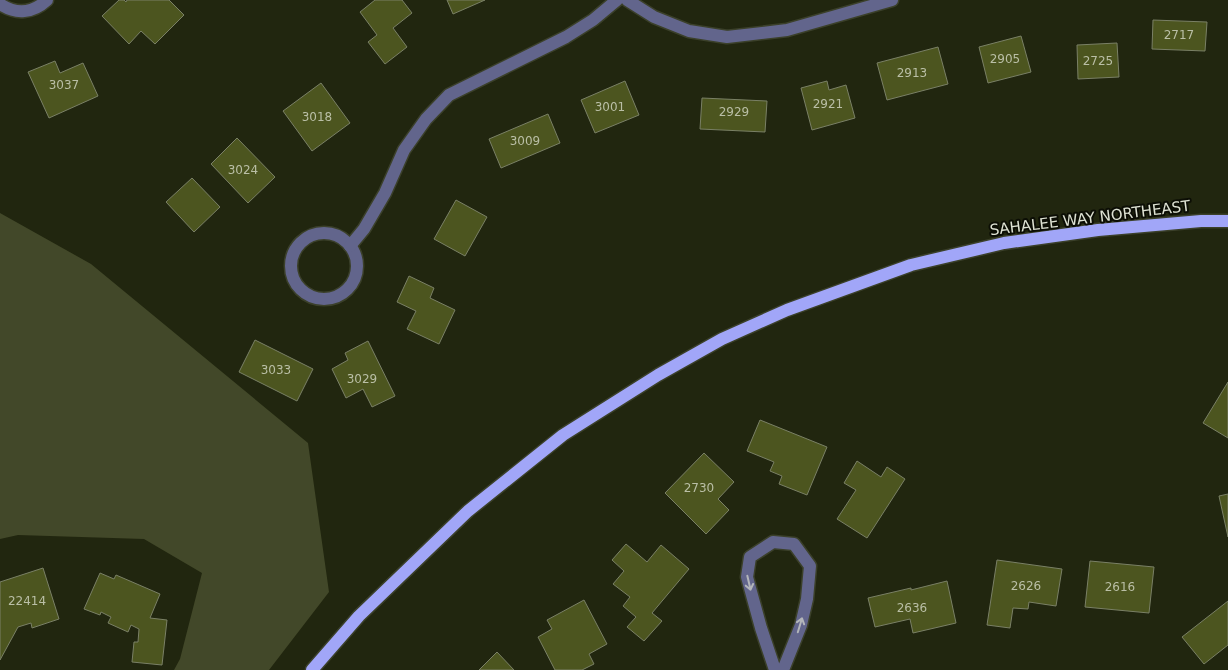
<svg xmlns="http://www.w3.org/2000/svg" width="1228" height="670" font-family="'DejaVu Sans',sans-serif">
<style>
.green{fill:#424829}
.building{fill:#4c551f;stroke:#7a8066}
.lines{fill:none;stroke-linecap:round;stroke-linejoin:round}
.minor-casing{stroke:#3b402a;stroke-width:15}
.major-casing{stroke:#3b402a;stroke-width:15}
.minor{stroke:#62658c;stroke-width:12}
.major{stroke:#a1a6f8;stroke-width:12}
.oneway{stroke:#b3b6ba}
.labels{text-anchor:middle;stroke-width:4;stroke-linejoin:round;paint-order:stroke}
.number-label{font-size:12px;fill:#babfa6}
.street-label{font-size:15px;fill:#dee2d3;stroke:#0c0e05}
</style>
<rect width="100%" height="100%" fill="#21260f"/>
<!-- green -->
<path class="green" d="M 0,213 L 91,264 L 308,443 L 329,592 L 269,670 L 174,670 L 180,659 L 202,573 L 144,539 L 18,535 L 0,539 Z"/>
<!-- building -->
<g class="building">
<path d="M 119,0 L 124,0 L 126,2 L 127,0 L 169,0 L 184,15 L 155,44 L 141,31 L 129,44 L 102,16 Z"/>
<path d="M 375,0 L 402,0 L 412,13 L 393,28 L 407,47 L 385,64 L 368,42 L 377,35 L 360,12 Z"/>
<path d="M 447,0 L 485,0 L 453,14 Z"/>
<path d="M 1153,20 L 1207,22 L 1205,51 L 1152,49 Z"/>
<path d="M 1021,36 L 1031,72 L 988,83 L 979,47 Z"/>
<path d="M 1117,43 L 1119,77 L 1078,79 L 1077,45 Z"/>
<path d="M 938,47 L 948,84 L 887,100 L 877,63 Z"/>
<path d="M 55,61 L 60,73 L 83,63 L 98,96 L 49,118 L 28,72 Z"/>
<path d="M 625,81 L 639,115 L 595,133 L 581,100 Z"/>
<path d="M 827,81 L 829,90 L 846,85 L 855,118 L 812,130 L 801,88 Z"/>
<path d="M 321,83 L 350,123 L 312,151 L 283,111 Z"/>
<path d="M 702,98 L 767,101 L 765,132 L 700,129 Z"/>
<path d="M 548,114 L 560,143 L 501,168 L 489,139 Z"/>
<path d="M 237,138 L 275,177 L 248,203 L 211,164 Z"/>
<path d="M 192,178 L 220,207 L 194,232 L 166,202 Z"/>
<path d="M 456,200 L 487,217 L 465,256 L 434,239 Z"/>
<path d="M 409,276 L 434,288 L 430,298 L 455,310 L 439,344 L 407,329 L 416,311 L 397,302 Z"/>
<path d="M 255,340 L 313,369 L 297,401 L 239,372 Z"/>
<path d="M 368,341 L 395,396 L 372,407 L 363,389 L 346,398 L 332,369 L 348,360 L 345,353 Z"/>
<path d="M 1228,382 L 1228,438 L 1203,423 Z"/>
<path d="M 760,420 L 827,447 L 807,495 L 779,484 L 782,476 L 770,471 L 774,462 L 747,451 Z"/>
<path d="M 704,453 L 734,482 L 718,499 L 729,510 L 706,534 L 665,493 Z"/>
<path d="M 857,461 L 881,477 L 887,467 L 905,479 L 867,538 L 837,519 L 856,490 L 844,483 Z"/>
<path d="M 1228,494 L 1228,537 L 1219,496 Z"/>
<path d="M 626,544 L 647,562 L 661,545 L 689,569 L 652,613 L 662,621 L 644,641 L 627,627 L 636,617 L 623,606 L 630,597 L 613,584 L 624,571 L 612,560 Z"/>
<path d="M 997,560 L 1062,569 L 1056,606 L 1029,602 L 1028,609 L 1013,608 L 1010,628 L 987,625 Z"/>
<path d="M 1090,561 L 1154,567 L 1149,613 L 1085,607 Z"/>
<path d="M 43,568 L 59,619 L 32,628 L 31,623 L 18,627 L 0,660 L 0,582 Z"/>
<path d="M 100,573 L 114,579 L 116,575 L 160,594 L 150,618 L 167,620 L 162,665 L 132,662 L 134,642 L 138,642 L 139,629 L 131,625 L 128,632 L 108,623 L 111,617 L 101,612 L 100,615 L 84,609 Z"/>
<path d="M 947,581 L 956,623 L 913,633 L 910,619 L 875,627 L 868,598 L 911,588 L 911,590 Z"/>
<path d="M 584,600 L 607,644 L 589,654 L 594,664 L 582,670 L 555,670 L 538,637 L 552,629 L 547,620 Z"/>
<path d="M 1228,601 L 1228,645 L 1204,664 L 1182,637 Z"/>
<path d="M 497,652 L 514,670 L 479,670 Z"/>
</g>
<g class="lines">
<!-- minor casing -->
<g class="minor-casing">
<g id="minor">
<path d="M 627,0 L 654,17 L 689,31 L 727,37 L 787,30 L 892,0"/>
<path d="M 0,4 C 16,15 33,13 47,0"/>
<circle cx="324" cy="266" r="33"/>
<path d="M 350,246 L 364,229 L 385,193 L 404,150 L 426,119 L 449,95 L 566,37 L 593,20 L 617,0"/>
<path d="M 775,670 L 761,628 L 747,577 L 750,557 L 773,542 L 794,544 L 810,566 L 807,599 L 801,625 L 783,670"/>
</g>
</g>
<!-- major casing -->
<g class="major-casing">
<path id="major" d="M 312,670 L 359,616 L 468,511 L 563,435 L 658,375 L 722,339 L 787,310 L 911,265 L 1004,243 L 1098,230 L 1201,221 L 1228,221"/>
</g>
<!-- minor -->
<use href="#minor" class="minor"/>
<!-- major -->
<use href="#major" class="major"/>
</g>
<!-- one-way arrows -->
<defs><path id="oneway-shaft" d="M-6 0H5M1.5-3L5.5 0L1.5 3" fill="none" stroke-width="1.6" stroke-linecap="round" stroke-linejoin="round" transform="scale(1.25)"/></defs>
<g class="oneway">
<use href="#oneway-shaft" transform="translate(749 583) rotate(77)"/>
<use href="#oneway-shaft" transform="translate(800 625) rotate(-73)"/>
</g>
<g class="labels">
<!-- number labels -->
<g class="number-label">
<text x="1179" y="39">2717</text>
<text x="1005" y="63">2905</text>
<text x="1098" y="65">2725</text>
<text x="912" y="77">2913</text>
<text x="64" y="89">3037</text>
<text x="828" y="108">2921</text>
<text x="610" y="111">3001</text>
<text x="734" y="116">2929</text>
<text x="317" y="121">3018</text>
<text x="525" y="145">3009</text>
<text x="243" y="174">3024</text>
<text x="276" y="374">3033</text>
<text x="362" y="383">3029</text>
<text x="699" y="492">2730</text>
<text x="1026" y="590">2626</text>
<text x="1120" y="591">2616</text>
<text x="27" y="605">22414</text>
<text x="912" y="612">2636</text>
</g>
<!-- street labels -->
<g class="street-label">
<text transform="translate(1090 218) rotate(-7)" y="5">SAHALEE WAY NORTHEAST</text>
</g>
</g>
</svg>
